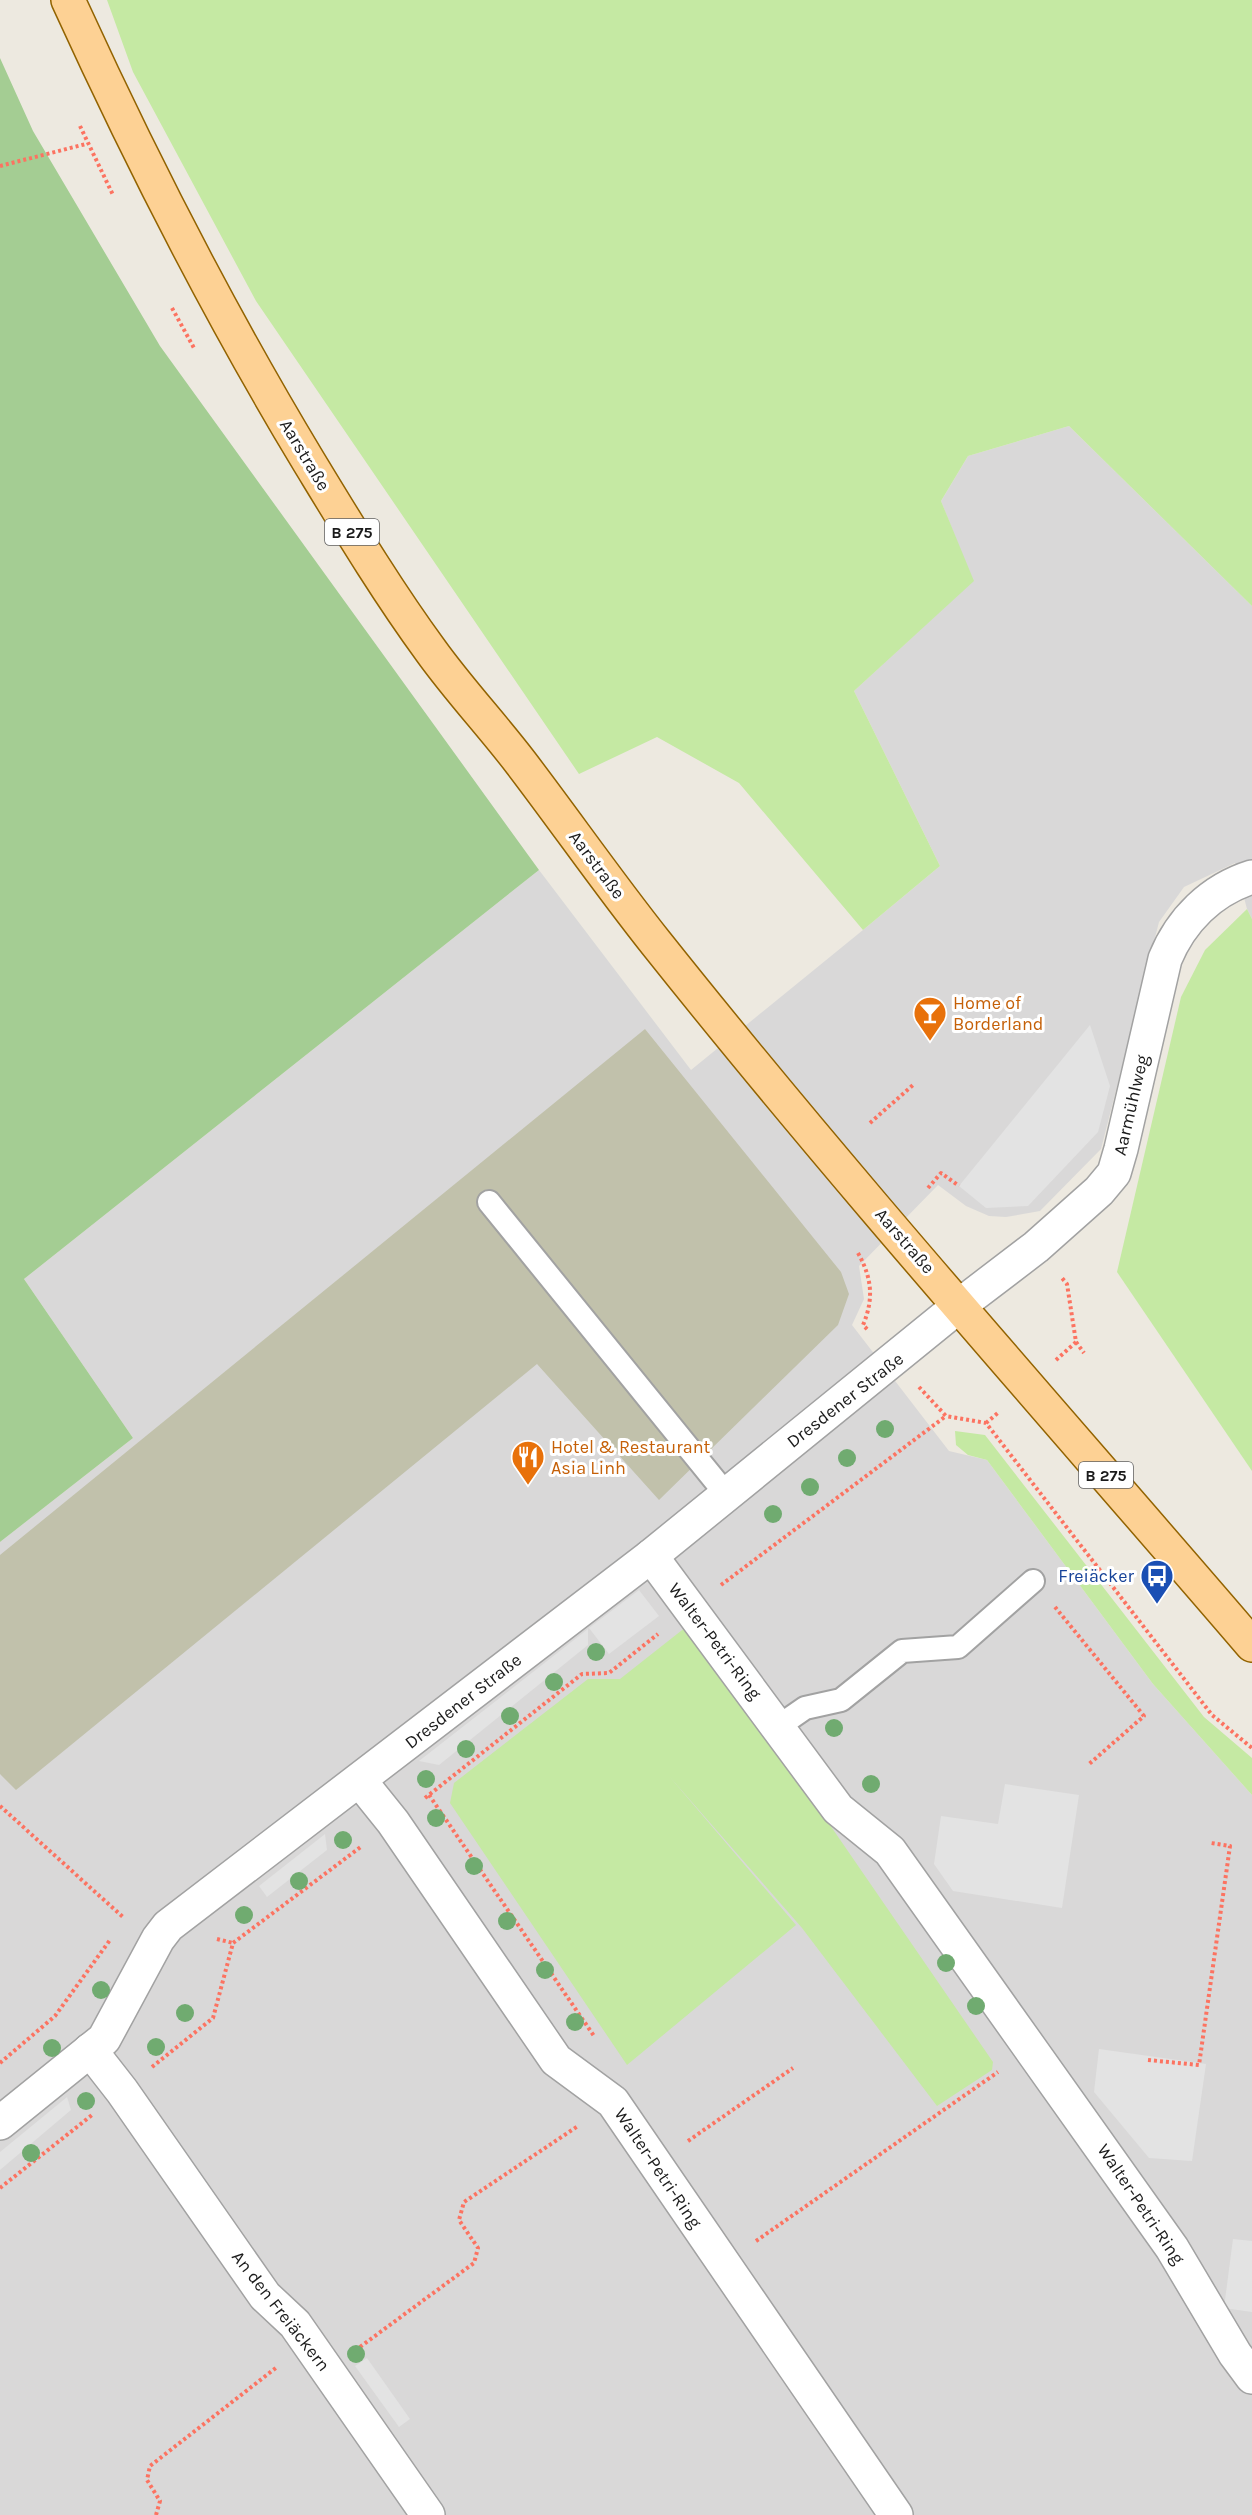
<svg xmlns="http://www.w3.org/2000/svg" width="1252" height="2515" font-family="Karla,sans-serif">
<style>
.residential{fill:#d9d8d8}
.construction{fill:#c1c1ab}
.grass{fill:#c5e9a3}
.forest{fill:#a4cd93}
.parking{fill:#e3e3e3}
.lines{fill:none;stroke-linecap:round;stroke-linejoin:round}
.service-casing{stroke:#a2a2a2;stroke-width:26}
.minor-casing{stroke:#a2a2a2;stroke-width:36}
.primary-casing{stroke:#926300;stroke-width:36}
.path{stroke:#fc7361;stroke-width:4;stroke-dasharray:3 3;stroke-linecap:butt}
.service{stroke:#fff;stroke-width:22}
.minor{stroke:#fff;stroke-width:33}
.primary{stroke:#fdd194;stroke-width:33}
.tree{fill:#70ab70}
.labels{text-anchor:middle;stroke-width:6;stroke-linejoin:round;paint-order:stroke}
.shield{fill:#fff;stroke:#5f5f5f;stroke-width:1.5}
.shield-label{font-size:16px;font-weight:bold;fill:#1b1b1b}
.street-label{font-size:18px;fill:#1b1b1b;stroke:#fff}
.food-label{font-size:18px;fill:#c56008;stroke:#fff;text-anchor:start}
.transit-label{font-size:18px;fill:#164399;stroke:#fff;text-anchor:end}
</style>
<rect width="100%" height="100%" fill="#ede9e0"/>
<!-- residential -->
<path class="residential" d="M 1069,426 L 1252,606 L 1252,919 L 1247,909 L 1235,863 L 1184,887 L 1159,922 L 1101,1149 L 1040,1211 L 1006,1217 L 989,1216 L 966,1206 L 938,1185 L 859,1266 L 864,1299 L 852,1325 L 949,1451 L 987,1460 L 1153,1684 L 1252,1795 L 1252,2515 L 0,2515 L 0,1542 L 133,1438 L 24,1279 L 539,870 L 691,1070 L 863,930 L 940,866 L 854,691 L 973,581 L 941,501 L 968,456 Z"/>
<!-- construction -->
<path class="construction" d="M 645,1029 L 841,1272 L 849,1294 L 838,1325 L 659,1500 L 537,1364 L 16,1790 L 0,1774 L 0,1555 Z"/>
<!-- grass -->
<g class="grass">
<path d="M 107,0 L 1252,0 L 1252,606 L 1069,426 L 968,456 L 941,501 L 974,581 L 854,691 L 940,866 L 863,930 L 739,783 L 657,737 L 579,774 L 256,301 L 133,72 Z"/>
<path d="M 1247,909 L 1252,919 L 1252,1471 L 1117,1272 L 1181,997 L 1205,950 Z"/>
<path d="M 955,1431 L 985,1435 L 1204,1717 L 1252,1758 L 1252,1795 L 1153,1684 L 987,1460 L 968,1455 L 956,1445 Z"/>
<path d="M 691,1623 L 993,2062 L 992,2070 L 937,2106 L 802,1928 L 669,1776 L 796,1925 L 627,2065 L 450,1803 L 454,1783 L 588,1679 L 620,1679 Z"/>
</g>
<!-- forest -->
<path class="forest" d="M 0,58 L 33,131 L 160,346 L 539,870 L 24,1279 L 133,1438 L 0,1542 Z"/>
<!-- parking -->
<g class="parking">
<path d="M 1090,1025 L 1110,1086 L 1098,1132 L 1028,1206 L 986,1208 L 959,1186 Z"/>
<path d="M 639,1590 L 659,1616 L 609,1654 L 589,1628 Z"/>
<path d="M 588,1629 L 588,1645 L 439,1765 L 419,1761 Z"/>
<path d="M 1005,1784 L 1079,1795 L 1062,1908 L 953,1891 L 934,1864 L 941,1816 L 998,1824 Z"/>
<path d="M 325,1834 L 327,1850 L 267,1897 L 259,1886 Z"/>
<path d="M 1099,2049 L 1206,2064 L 1192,2161 L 1149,2158 L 1094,2092 Z"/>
<path d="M 67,2097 L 71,2110 L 0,2170 L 0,2152 Z"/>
<path d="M 1233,2239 L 1252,2241 L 1252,2312 L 1224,2308 Z"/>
<path d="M 367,2358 L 410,2419 L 399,2427 L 355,2366 Z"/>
</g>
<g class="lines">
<!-- service casing -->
<g class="service-casing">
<g id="service">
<path d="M 489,1202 L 726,1494"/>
<path d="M 779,1726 L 805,1708 L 841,1700 L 902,1651 L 958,1647 L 1033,1581"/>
</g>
</g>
<!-- minor casing -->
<g class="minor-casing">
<g id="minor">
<path d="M 651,1556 L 838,1809 L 890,1851 L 1172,2248 L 1235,2354 L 1252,2377"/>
<path d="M 360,1781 L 393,1822 L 556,2060 L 613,2102 L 896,2515"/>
<path d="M 90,2050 L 122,2091 L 265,2296 L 295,2324 L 428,2515"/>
<path d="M 0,2123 L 104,2039 L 158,1939 L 168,1926 L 651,1556 L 960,1305 L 1036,1247 L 1099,1191 L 1114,1173 L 1121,1149 L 1165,959 C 1181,920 1211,890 1252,877"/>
</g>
</g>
<!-- primary casing -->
<g class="primary-casing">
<path id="primary" d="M 68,0 C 140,158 219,313 309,462 C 348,526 387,591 431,651 C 459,690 492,725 521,763 C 566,822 609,884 656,943 C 847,1183 1052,1412 1252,1645"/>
</g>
<!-- path -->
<g class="path">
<path d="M 80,126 L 113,195"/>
<path d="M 0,166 L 86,144"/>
<path d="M 172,308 L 194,348"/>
<path d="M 870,1123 L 913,1085"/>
<path d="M 928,1188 L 941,1173 L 959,1186"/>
<path d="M 858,1253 C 872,1278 874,1299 863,1325 L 868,1330"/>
<path d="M 1076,1342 L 1084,1353"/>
<path d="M 1056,1360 L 1076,1342 L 1067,1284 L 1062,1278"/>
<path d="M 919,1387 L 946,1416 L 986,1423 L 1212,1715 L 1252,1748"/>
<path d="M 986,1423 L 999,1412"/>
<path d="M 721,1585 L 946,1416"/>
<path d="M 1055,1607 L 1144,1716 L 1088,1765"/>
<path d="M 429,1795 L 594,2036"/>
<path d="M 425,1798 L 582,1674 L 609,1673 L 658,1634"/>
<path d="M 0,1806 L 124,1918"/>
<path d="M 217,1939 L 233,1943"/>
<path d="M 1148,2060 L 1199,2065 L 1230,1846 L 1211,1843"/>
<path d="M 0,2063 L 55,2016 L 110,1940"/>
<path d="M 152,2067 L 213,2018 L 233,1943 L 362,1846"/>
<path d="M 688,2141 L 793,2068"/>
<path d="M 0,2188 L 92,2115"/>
<path d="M 756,2241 L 998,2072"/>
<path d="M 360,2347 L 474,2263 L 478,2248 L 459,2220 L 464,2202 L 578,2126"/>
<path d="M 156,2515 L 160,2501 L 147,2480 L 150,2466 L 277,2367"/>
</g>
<!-- service -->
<use href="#service" class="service"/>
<!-- minor -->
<use href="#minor" class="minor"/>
<!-- primary -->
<use href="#primary" class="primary"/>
</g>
<!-- trees -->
<g class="tree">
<circle cx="885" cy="1429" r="9"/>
<circle cx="847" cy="1458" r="9"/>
<circle cx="810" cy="1487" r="9"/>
<circle cx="773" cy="1514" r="9"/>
<circle cx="596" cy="1652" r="9"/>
<circle cx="554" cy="1682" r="9"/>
<circle cx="510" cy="1716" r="9"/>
<circle cx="834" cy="1728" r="9"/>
<circle cx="466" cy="1749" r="9"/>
<circle cx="426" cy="1779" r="9"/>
<circle cx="871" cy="1784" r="9"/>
<circle cx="436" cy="1818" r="9"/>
<circle cx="343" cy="1840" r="9"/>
<circle cx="474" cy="1866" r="9"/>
<circle cx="299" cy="1881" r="9"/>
<circle cx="244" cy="1915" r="9"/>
<circle cx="507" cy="1921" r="9"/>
<circle cx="946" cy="1963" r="9"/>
<circle cx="545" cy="1970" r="9"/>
<circle cx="101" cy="1990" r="9"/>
<circle cx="976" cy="2006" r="9"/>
<circle cx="185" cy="2013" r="9"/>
<circle cx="575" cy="2022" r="9"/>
<circle cx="156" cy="2047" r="9"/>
<circle cx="52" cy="2048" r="9"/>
<circle cx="86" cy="2101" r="9"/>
<circle cx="31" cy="2153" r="9"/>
<circle cx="356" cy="2354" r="9"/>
</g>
<!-- icons -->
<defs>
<g id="bar-pin" transform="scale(1.725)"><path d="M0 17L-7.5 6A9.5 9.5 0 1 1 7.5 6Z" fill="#e8710a" stroke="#fff"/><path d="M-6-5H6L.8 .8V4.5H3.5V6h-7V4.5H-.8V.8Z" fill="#fff"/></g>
<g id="restaurant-pin" transform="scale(1.725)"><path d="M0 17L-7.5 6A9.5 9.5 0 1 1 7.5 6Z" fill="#e8710a" stroke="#fff"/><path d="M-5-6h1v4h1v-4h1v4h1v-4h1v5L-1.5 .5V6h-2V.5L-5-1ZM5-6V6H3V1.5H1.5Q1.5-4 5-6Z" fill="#fff"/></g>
<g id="bus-pin" transform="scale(1.725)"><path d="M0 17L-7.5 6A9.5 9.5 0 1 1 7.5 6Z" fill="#1a4fb4" stroke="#fff"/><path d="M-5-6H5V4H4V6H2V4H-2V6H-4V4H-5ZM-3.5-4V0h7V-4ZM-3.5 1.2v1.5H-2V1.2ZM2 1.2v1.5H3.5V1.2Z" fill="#fff"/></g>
</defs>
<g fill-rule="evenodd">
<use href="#bar-pin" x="930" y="1013"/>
<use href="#restaurant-pin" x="528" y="1457"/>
<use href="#bus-pin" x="1157" y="1576"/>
</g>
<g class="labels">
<!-- shield labels -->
<g class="shield">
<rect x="325" y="519" width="54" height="26" rx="4.5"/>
<rect x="1079" y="1462" width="54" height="26" rx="4.5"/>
</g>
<g class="shield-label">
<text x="352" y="538">B 275</text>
<text x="1106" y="1481">B 275</text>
</g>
<!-- street labels -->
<g class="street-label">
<text transform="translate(305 455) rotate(59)" y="6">Aarstraße</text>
<text transform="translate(597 865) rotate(53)" y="6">Aarstraße</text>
<text transform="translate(1131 1105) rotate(-77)" y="6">Aarmühlweg</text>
<text transform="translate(905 1241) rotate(49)" y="6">Aarstraße</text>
<text transform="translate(845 1400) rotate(-38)" y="6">Dresdener Straße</text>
<text transform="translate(715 1641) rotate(53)" y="6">Walter-Petri-Ring</text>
<text transform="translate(463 1701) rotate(-38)" y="6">Dresdener Straße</text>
<text transform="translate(658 2168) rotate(56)" y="6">Walter-Petri-Ring</text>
<text transform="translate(1141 2204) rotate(56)" y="6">Walter-Petri-Ring</text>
<text transform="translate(281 2311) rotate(52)" y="6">An den Freiäckern</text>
</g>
<!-- food labels -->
<g class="food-label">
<text x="953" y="1009">Home of<tspan x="953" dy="21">Borderland</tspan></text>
<text x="551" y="1453">Hotel &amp; Restaurant<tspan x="551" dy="21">Asia Linh</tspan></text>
</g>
<!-- transit labels -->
<g class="transit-label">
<text x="1134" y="1582">Freiäcker</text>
</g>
</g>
</svg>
